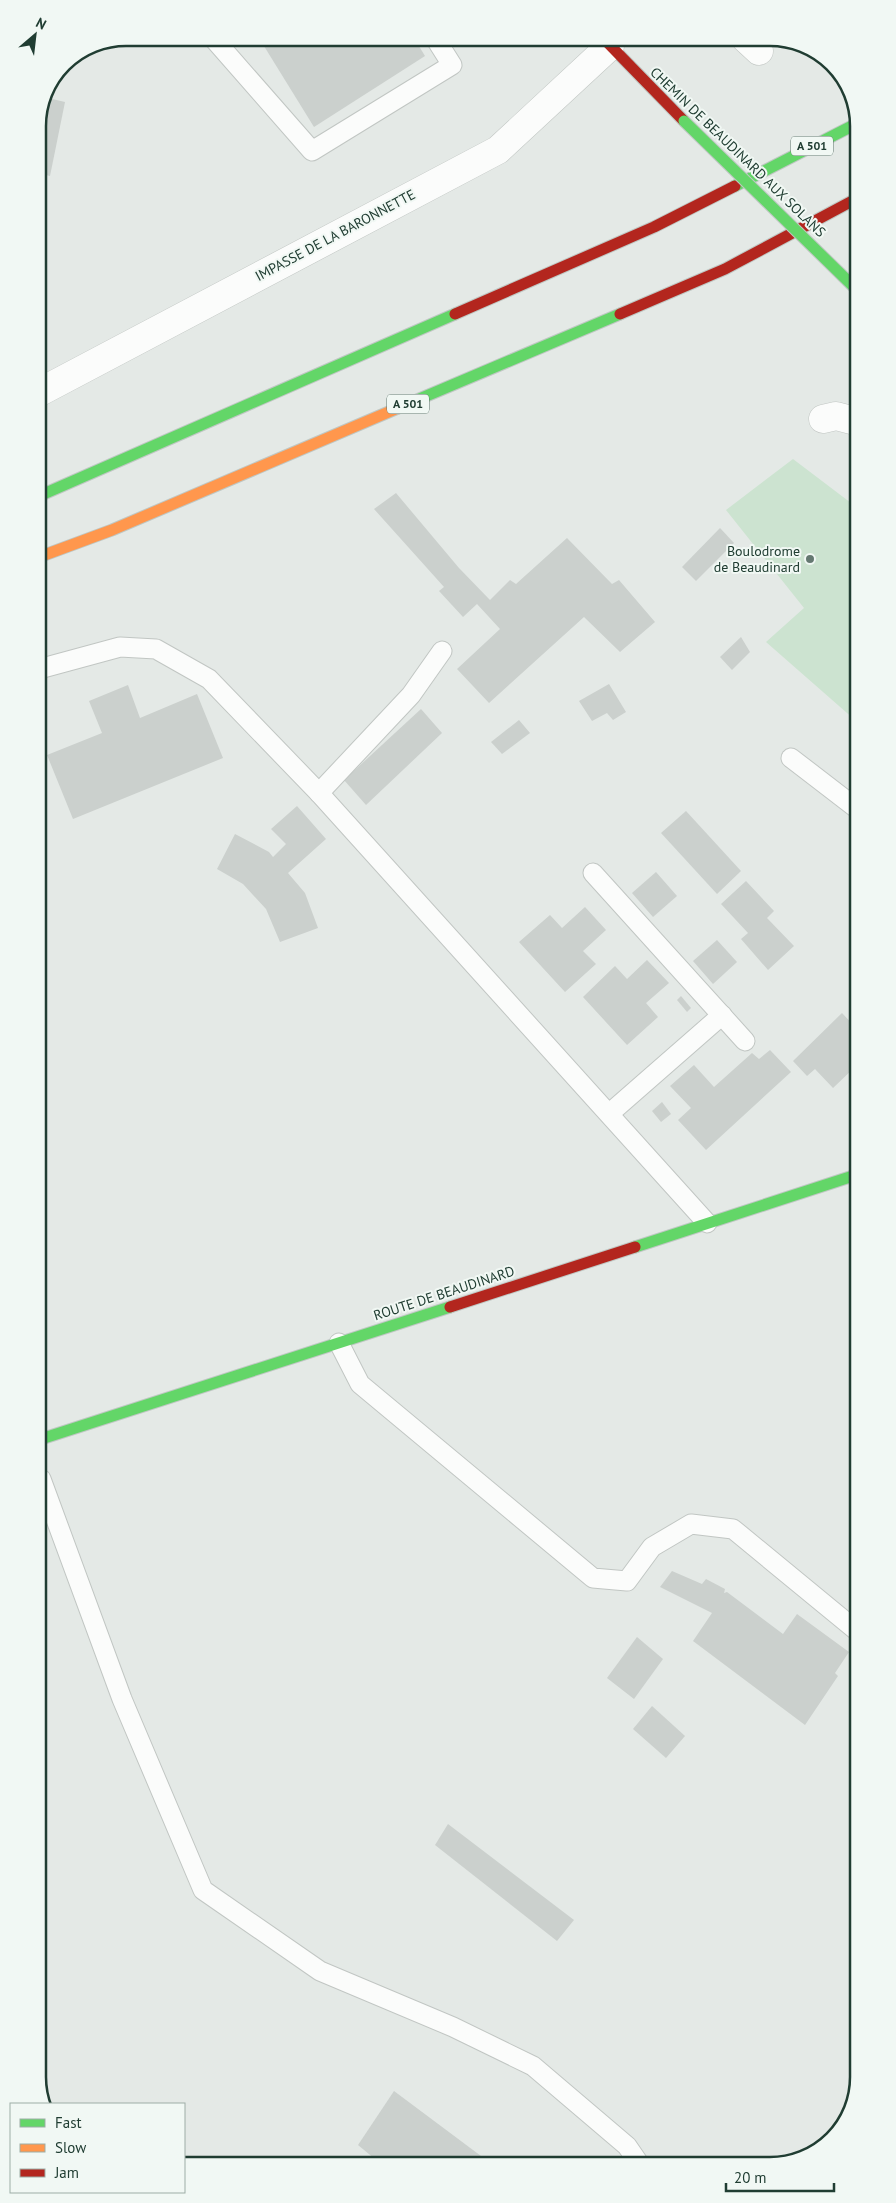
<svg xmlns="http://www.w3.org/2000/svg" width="896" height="2203" font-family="'PT Sans',sans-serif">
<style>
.green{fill:#cce3d0}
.building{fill:#cbd0cd}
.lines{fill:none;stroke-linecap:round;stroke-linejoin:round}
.lane-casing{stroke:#c1c6c3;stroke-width:21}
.street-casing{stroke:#c1c6c3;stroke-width:29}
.fast-casing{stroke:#bfc7c3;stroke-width:13}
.slow-casing{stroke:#bfc7c3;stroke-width:13}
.jam-casing{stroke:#bfc7c3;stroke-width:13}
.lane{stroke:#fbfcfb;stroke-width:19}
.street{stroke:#fbfcfb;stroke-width:28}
.fast{stroke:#63d668;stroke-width:11}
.slow{stroke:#ff974d;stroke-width:11}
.jam{stroke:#b3261e;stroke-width:11}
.fast-bridge-casing{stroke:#bfc7c3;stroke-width:13;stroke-linecap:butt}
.fast-bridge{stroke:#63d668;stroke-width:11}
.poi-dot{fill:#657971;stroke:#f1f8f4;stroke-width:2}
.labels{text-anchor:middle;stroke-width:4;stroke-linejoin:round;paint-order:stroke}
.shield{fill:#f1f8f4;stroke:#5f756c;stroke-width:1}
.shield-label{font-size:12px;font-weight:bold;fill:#203d32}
.street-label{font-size:14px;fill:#203d32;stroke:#f1f8f4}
.poi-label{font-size:14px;fill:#203d32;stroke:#f1f8f4;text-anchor:end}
.rim{fill:none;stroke:#203d32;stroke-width:2.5}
</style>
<rect width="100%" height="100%" fill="#e4e9e6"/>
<!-- green -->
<path class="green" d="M 793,459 L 855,506 L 855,720 L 766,642 L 804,608 L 726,510 Z"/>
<!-- building -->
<g class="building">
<path d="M 259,38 L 414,38 L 425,56 L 314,127 Z"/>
<path d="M 48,98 L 65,102 L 50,176 L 38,173 L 38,121 Z"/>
<path d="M 396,493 L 459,568 L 490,600 L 510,580 L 516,584 L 567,538 L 612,584 L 619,580 L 655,622 L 620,652 L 584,617 L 489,703 L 457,669 L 500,629 L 477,604 L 463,617 L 439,591 L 444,587 L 374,509 Z"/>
<path d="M 720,528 L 734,543 L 696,581 L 682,567 Z"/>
<path d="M 741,637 L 750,652 L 732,670 L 720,657 Z"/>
<path d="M 609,684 L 626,712 L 613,720 L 607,713 L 592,721 L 579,701 Z"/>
<path d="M 128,685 L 140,718 L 197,694 L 223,758 L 73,819 L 47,755 L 102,733 L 89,701 Z"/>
<path d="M 421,709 L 442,733 L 366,805 L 344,780 Z"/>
<path d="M 519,720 L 530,733 L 502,754 L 491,742 Z"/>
<path d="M 297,806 L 326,839 L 288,873 L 305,893 L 318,928 L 280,942 L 266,909 L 243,884 L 217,869 L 235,834 L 269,852 L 273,857 L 286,844 L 271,829 Z"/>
<path d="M 686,811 L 741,871 L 717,894 L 661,833 Z"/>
<path d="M 656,872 L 677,896 L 653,917 L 632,893 Z"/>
<path d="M 746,881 L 774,911 L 767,918 L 794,946 L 768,970 L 741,939 L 748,933 L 721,904 Z"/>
<path d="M 585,907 L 606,930 L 583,951 L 596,964 L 565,992 L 519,942 L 550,915 L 562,928 Z"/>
<path d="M 717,940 L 737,962 L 713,984 L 693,961 Z"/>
<path d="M 647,960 L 669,983 L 646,1003 L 658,1017 L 627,1045 L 583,997 L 615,966 L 627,979 Z"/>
<path d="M 681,996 L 691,1008 L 687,1012 L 677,1000 Z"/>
<path d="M 842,1013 L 856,1028 L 856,1066 L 833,1088 L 815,1069 L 807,1076 L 793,1061 Z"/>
<path d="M 770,1050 L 791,1072 L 706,1150 L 678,1120 L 691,1108 L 670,1086 L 694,1065 L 714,1087 L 752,1053 L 759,1059 Z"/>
<path d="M 662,1102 L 671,1114 L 661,1122 L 652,1111 Z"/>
<path d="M 672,1571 L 702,1584 L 706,1579 L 725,1589 L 724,1593 L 727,1592 L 783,1634 L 797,1614 L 849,1652 L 835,1673 L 838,1676 L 805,1725 L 693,1641 L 712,1613 L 660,1587 Z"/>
<path d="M 637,1637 L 663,1659 L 634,1699 L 607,1678 Z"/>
<path d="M 652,1706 L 685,1736 L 666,1758 L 633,1729 Z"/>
<path d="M 448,1824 L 574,1920 L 557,1941 L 435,1845 Z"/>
<path d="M 394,2091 L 481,2156 L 476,2163 L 381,2164 L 358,2145 Z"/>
</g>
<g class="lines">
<!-- lane casing -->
<g class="lane-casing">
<g id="lane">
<path d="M 213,38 L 312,151 L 452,65 L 435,38"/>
<path d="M 39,669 L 120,647 L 156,649 L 209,679 L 319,793 L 707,1223"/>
<path d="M 791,758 L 856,808"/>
<path d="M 319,793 L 411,695 L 442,651"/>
<path d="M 593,873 L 745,1041"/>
<path d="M 610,1113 L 722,1015"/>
<path d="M 339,1343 L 360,1384 L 593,1578 L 627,1581 L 652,1547 L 691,1524 L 733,1529 L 857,1631"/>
<path d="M 41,1479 L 122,1699 L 203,1890 L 320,1971 L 453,2027 L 533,2066 L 627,2146 L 638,2162"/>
</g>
</g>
<!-- street casing -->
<g class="street-casing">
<g id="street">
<path d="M 745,38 L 759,51"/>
<path d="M 38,393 L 498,150 L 610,46"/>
<path d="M 823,419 L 836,416 L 855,421"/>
</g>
</g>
<!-- fast casing -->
<g class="fast-casing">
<g id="fast">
<path d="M 735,186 L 854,125"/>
<path d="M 398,408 L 620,314"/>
<path d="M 39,496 L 455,314"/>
<path d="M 635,1247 L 856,1175"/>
<path d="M 41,1439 L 450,1307"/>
</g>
</g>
<!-- slow casing -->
<g class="slow-casing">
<path id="slow" d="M 39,557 L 112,530 L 398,408"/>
</g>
<!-- jam casing -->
<g class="jam-casing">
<g id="jam">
<path d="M 603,38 L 684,121"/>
<path d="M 455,314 L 654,227 L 735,186"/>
<path d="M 620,314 L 725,269 L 854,200"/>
<path d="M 450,1307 L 635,1247"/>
</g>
</g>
<!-- lane -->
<use href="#lane" class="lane"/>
<!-- street -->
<use href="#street" class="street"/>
<!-- fast -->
<use href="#fast" class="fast"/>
<!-- slow -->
<use href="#slow" class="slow"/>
<!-- jam -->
<use href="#jam" class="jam"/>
<!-- fast-bridge casing -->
<g class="fast-bridge-casing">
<path id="fast-bridge" d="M 684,121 L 854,287"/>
</g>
<!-- fast-bridge -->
<use href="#fast-bridge" class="fast-bridge"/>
</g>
<!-- markers -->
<circle class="poi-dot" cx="810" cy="559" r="5"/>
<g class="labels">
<!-- shield labels -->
<g class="shield">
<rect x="791" y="136.5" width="42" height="19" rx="4"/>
<rect x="387" y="394.5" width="42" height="19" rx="4"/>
</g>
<g class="shield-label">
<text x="812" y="150">A 501</text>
<text x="408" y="408">A 501</text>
</g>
<!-- street labels -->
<g class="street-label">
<text transform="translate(738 152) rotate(44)" y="5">CHEMIN DE BEAUDINARD AUX SOLANS</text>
<text transform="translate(335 235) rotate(-28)" y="5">IMPASSE DE LA BARONNETTE</text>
<text transform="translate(444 1293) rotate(-18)" y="5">ROUTE DE BEAUDINARD</text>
</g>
<!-- poi labels -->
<g class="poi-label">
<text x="800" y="556">Boulodrome<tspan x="800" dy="16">de Beaudinard</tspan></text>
</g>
</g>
<!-- crop -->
<path d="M0 0H896V2203H0ZM126 46H770A80 80 0 0 1 850 126V2077A80 80 0 0 1 770 2157H126A80 80 0 0 1 46 2077V126A80 80 0 0 1 126 46Z" fill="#f1f8f4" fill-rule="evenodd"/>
<path class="rim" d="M126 46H770A80 80 0 0 1 850 126V2077A80 80 0 0 1 770 2157H126A80 80 0 0 1 46 2077V126A80 80 0 0 1 126 46Z"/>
<!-- legend -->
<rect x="10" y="2103" width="175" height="90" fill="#f1f8f4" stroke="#9dada6"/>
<rect x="20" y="2119" width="25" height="8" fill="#63d668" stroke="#9dada6"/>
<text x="55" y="2128" font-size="15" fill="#203d32">Fast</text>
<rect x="20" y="2144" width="25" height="8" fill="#ff974d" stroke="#9dada6"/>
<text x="55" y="2153" font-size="15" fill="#203d32">Slow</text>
<rect x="20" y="2169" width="25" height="8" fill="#b3261e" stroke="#9dada6"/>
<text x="55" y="2178" font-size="15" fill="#203d32">Jam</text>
<!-- north arrow -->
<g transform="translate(35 35) rotate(28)" stroke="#f1f8f4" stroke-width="4" paint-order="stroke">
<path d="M0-4L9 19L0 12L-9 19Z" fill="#203d32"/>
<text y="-8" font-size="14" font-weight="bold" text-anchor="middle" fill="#203d32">N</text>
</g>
<!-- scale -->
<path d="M726 2183v8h108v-8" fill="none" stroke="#203d32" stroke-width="2.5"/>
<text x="734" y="2183" font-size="15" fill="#203d32" stroke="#f1f8f4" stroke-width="4" paint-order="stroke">20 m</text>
</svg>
